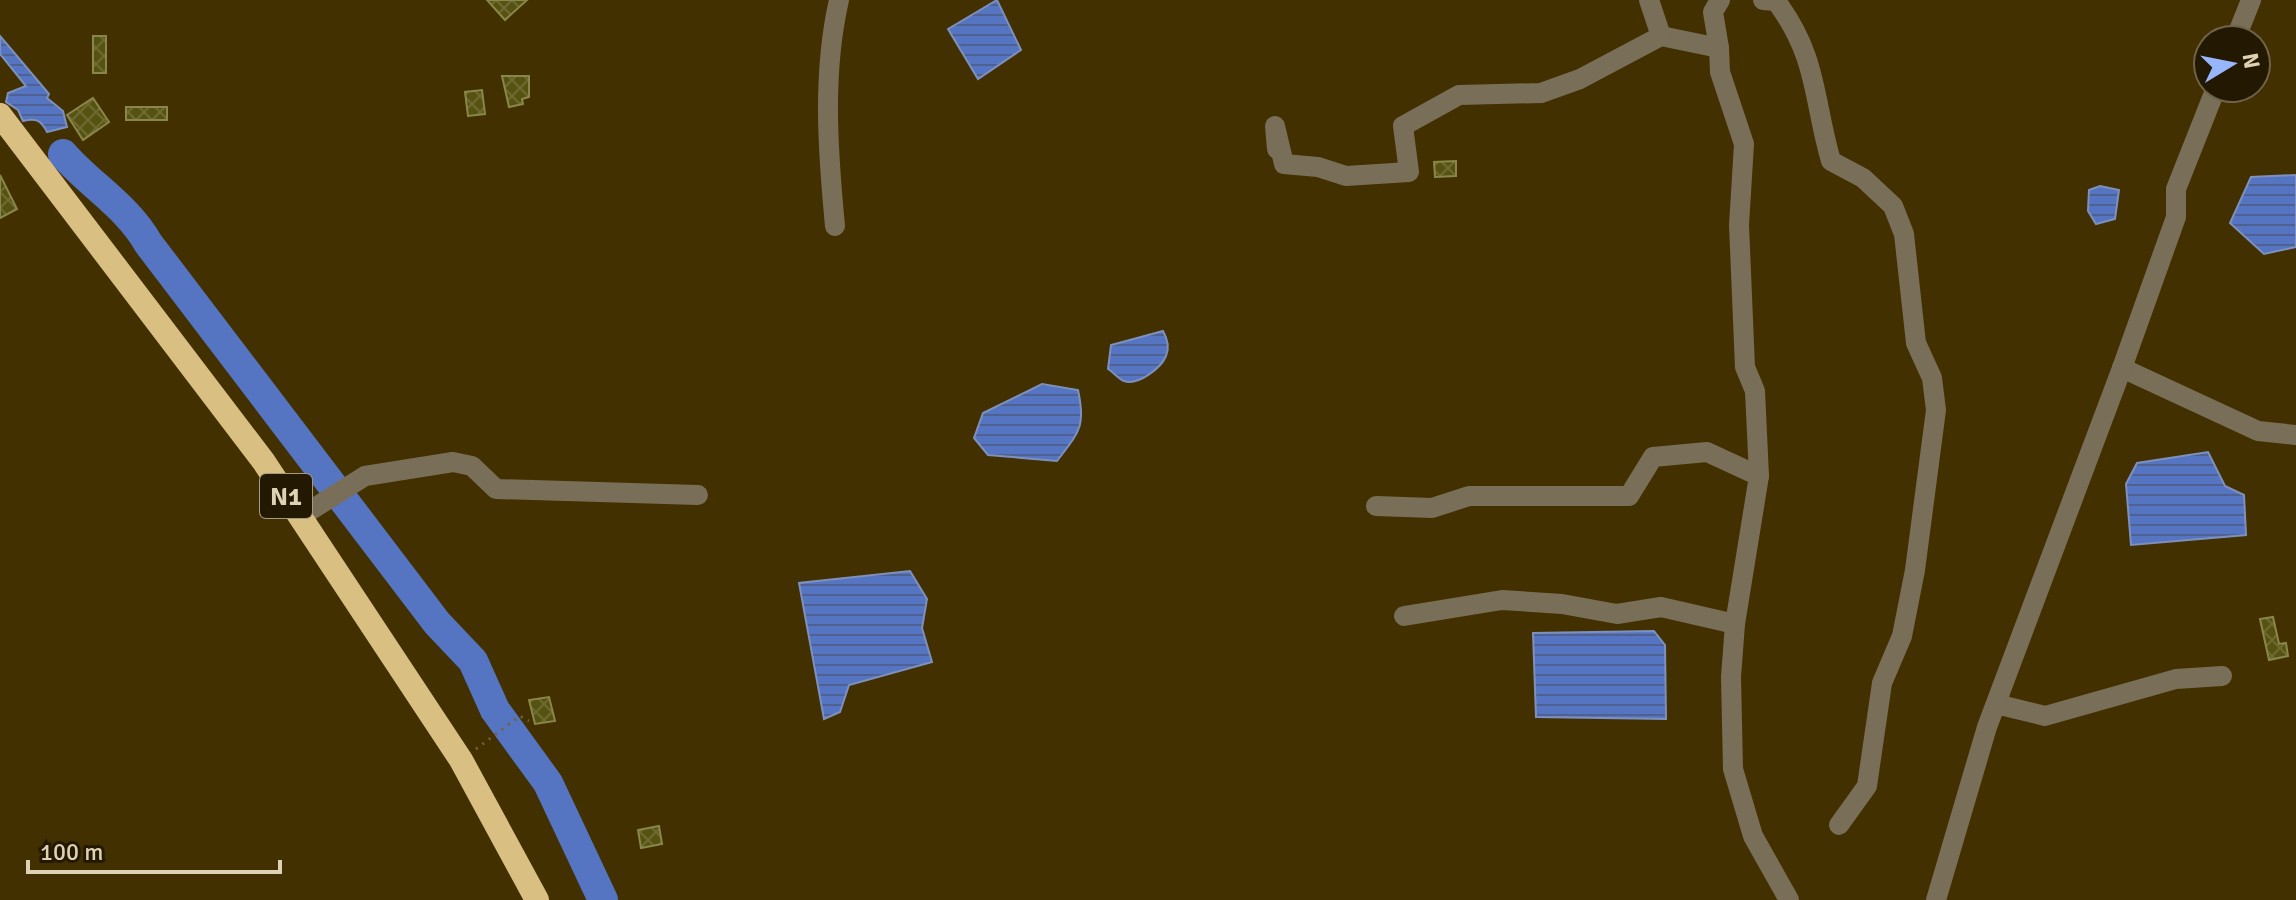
<svg xmlns="http://www.w3.org/2000/svg" width="2296" height="900" font-family="Signika,sans-serif">
<style>
.water{fill:url(#water-rules);stroke:#7e90bd;stroke-width:2}
.lines{fill:none;stroke-linecap:round;stroke-linejoin:round}
.river{stroke:#5574c1;stroke-width:30}
.building{fill:url(#building-cross-hatch);stroke:#898649;stroke-width:2}
.path{stroke:#736238;stroke-width:3;stroke-dasharray:2 6;stroke-linecap:butt}
.minor{stroke:#796e57;stroke-width:20}
.highway{stroke:#dabf83;stroke-width:24}
.labels{text-anchor:middle;stroke-width:6;stroke-linejoin:round;paint-order:stroke}
.shield{fill:#231902;stroke:#a69a7f;stroke-width:2}
.shield-label{font-size:26px;font-weight:bold;fill:#ded1b4}
</style>
<defs>
<pattern id="water-rules" width="6" height="5" patternUnits="userSpaceOnUse" patternTransform="scale(2)"><rect width="6" height="5" fill="#5574c1"/><path d="M0 2.5h6" fill="none" stroke="#4f6190"/></pattern>
<pattern id="building-cross-hatch" width="8" height="8" patternUnits="userSpaceOnUse" patternTransform="scale(2)"><rect width="8" height="8" fill="#565211"/><path d="M0 0l8 8M0 8l8-8" fill="none" stroke="#6e6a31"/></pattern>
</defs>
<rect width="100%" height="100%" fill="#423000"/>
<!-- water -->
<g class="water">
<path d="M 997,0 L 1021,50 L 978,79 L 948,29 Z"/>
<path d="M 0,36 L 49,94 L 47,98 L 63,111 L 67,127 L 47,132 C 41,120 36,118 23,121 L 18,110 L 6,102 L 8,93 L 26,86 L 0,54 Z"/>
<path d="M 2296,175 L 2296,247 L 2264,254 L 2230,223 L 2251,177 Z"/>
<path d="M 2100,186 L 2119,190 L 2115,219 L 2096,224 L 2088,211 L 2089,190 Z"/>
<path d="M 1163,331 C 1167,338 1170,347 1166,356 C 1161,368 1138,386 1124,381 C 1119,379 1113,372 1108,369 L 1111,345 Z"/>
<path d="M 1042,384 L 1078,390 C 1086,427 1079,432 1057,461 L 988,455 L 974,438 L 983,413 Z"/>
<path d="M 2208,452 L 2225,486 L 2244,495 L 2246,535 L 2131,545 L 2126,484 L 2137,463 Z"/>
<path d="M 910,571 L 927,599 L 922,628 L 932,662 L 849,685 L 840,712 L 824,719 L 799,583 Z"/>
<path d="M 1654,631 L 1665,645 L 1666,719 L 1536,717 L 1533,633 Z"/>
</g>
<g class="lines">
<!-- river -->
<path class="river" d="M 63,154 C 90,185 128,207 148,243 L 437,623 L 473,661 L 495,710 L 548,783 L 603,900"/>
</g>
<!-- building -->
<g class="building">
<path d="M 487,0 L 527,0 L 505,20 Z"/>
<rect x="93" y="36" width="13" height="37"/>
<path d="M 502,76 L 529,76 L 529,97 L 522,99 L 523,104 L 509,107 Z"/>
<path d="M 482,90 L 485,114 L 468,116 L 465,92 Z"/>
<path d="M 93,98 L 109,122 L 83,140 L 67,115 Z"/>
<rect x="126" y="107" width="41" height="13"/>
<path d="M 1456,161 L 1456,176 L 1435,177 L 1434,162 Z"/>
<path d="M 0,175 L 17,209 L 0,218 Z"/>
<path d="M 2273,617 L 2279,644 L 2286,643 L 2288,656 L 2269,660 L 2260,619 Z"/>
<path d="M 549,697 L 555,721 L 535,724 L 529,700 Z"/>
<path d="M 659,826 L 662,844 L 641,848 L 638,830 Z"/>
</g>
<g class="lines">
<!-- path -->
<path class="path" d="M 476,749 L 520,716 L 529,721"/>
<!-- minor -->
<g class="minor">
<path d="M 1649,0 L 1661,36 L 1719,48 L 1720,72 L 1744,144 L 1739,225 L 1745,367 L 1755,391 L 1759,476 L 1735,624 L 1731,677 L 1733,769 L 1753,836 L 1789,900"/>
<path d="M 1763,0 L 1776,1 C 1818,57 1813,99 1831,161 L 1863,178 L 1893,206 L 1904,234 L 1916,343 L 1932,378 L 1936,410 L 1915,570 L 1902,636 L 1882,683 L 1867,786 L 1839,825"/>
<path d="M 2235,40 L 2251,0"/>
<path d="M 1719,48 L 1713,12 L 1720,0"/>
<path d="M 1277,149 L 1275,126 L 1284,164 L 1318,167 L 1346,176 L 1409,172 L 1403,126 L 1459,95 L 1541,93 L 1580,79 L 1661,36"/>
<path d="M 835,226 C 828,152 822,74 839,0"/>
<path d="M 2122,368 L 2258,431 L 2296,435"/>
<path d="M 1376,506 L 1432,508 L 1469,496 L 1629,496 L 1653,457 L 1707,452 L 1759,476"/>
<path d="M 300,517 L 365,476 L 453,462 L 472,466 L 496,489 L 698,495"/>
<path d="M 1404,616 L 1502,600 L 1562,604 L 1617,614 L 1661,607 L 1735,624"/>
<path d="M 1996,704 L 2045,716 L 2176,679 L 2222,676"/>
<path d="M 1936,900 L 1987,727 L 2122,368 L 2176,217 L 2176,189 L 2216,88"/>
</g>
<!-- highway -->
<path class="highway" d="M 0,115 L 264,462 L 461,760 L 537,900"/>
</g>
<g class="labels">
<!-- shield labels -->
<rect class="shield" x="260" y="474" width="52" height="44" rx="6"/>
<g class="shield-label">
<text x="286" y="505">N1</text>
</g>
</g>
<!-- north arrow -->
<g transform="translate(2232 64) rotate(80)"><circle r="38" fill="#231902" stroke="#6e6349" stroke-width="2"/>
<path d="M0-6L14 30L0 20L-14 30Z" fill="#97b6fd"/>
<text y="-12" font-size="22" font-weight="bold" text-anchor="middle" fill="#ded1b4">N</text>
</g>
<!-- scale -->
<path d="M28 860v12h252v-12" fill="none" stroke="#ded1b4" stroke-width="4"/>
<text x="40" y="860" font-size="24" fill="#ded1b4" stroke="#231902" stroke-width="6" paint-order="stroke">100 m</text>
</svg>
